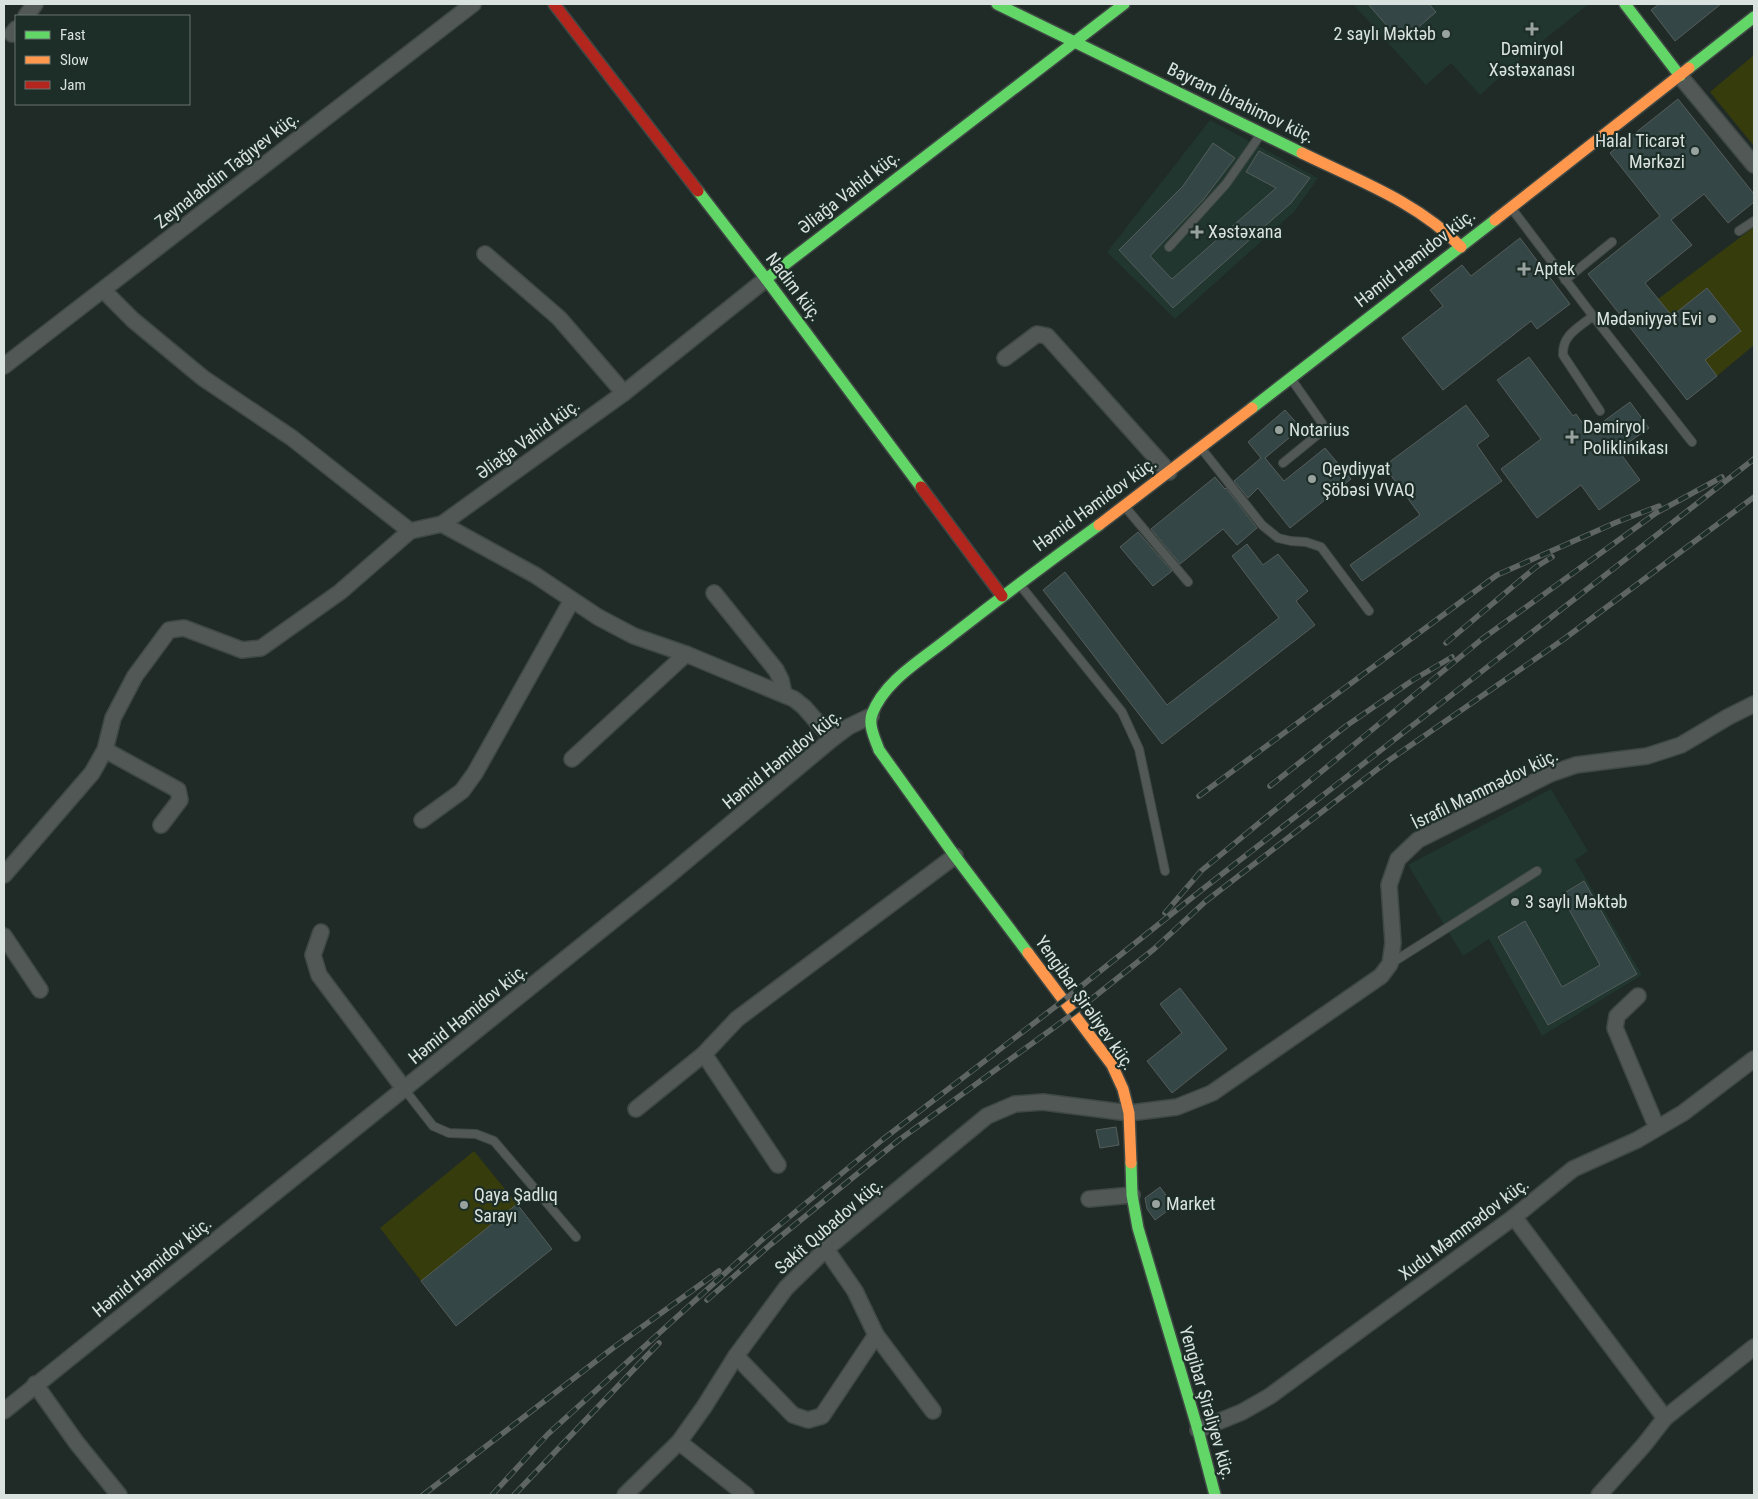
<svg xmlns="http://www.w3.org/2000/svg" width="1758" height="1499" font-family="'Roboto Condensed',sans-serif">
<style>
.built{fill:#20362f}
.green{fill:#363c0c}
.building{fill:#344645;stroke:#555d5b}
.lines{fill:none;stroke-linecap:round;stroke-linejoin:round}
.lane-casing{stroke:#3f4844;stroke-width:10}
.street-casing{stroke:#3f4844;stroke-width:18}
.fast-casing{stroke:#3f4844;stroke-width:14}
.slow-casing{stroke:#3f4844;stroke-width:14}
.jam-casing{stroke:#3f4844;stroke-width:14}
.lane{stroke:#515856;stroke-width:8}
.street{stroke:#515856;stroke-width:15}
.fast{stroke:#63d668;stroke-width:11}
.slow{stroke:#ff974d;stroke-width:11}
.jam{stroke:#b3261e;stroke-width:11}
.rail-casing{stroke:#5e6562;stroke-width:5.5}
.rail{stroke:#1d2d27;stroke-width:4;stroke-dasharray:11;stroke-linecap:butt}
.poi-dot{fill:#98a29e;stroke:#1d2d27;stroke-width:2}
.labels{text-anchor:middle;stroke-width:4.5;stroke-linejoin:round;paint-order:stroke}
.poi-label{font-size:18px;fill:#d9e2de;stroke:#1d2d27;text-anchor:start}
.street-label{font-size:18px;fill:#d9e2de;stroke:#1d2d27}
</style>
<rect width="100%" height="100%" fill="#202a26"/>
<!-- built -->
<g class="built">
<path d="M 1353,4 L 1589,4 L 1526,54 L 1480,95 L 1451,63 L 1426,85 Z"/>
<path d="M 1210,120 L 1318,178 L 1294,212 L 1175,319 L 1107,252 Z"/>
<path d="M 1551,789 L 1588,851 L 1575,860 L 1642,975 L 1542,1036 L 1489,939 L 1463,956 L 1408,865 Z"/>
</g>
<!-- green -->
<g class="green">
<path d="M 1754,55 L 1754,146 L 1710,92 Z"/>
<path d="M 1754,227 L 1754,345 L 1717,376 L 1705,360 L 1741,330 L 1707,288 L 1672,316 L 1658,299 Z"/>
<path d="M 474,1151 L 517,1204 L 421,1281 L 380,1228 Z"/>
</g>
<!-- building -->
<g class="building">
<path d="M 1368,4 L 1429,4 L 1436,12 L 1401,42 Z"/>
<path d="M 1659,4 L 1721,4 L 1675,41 L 1651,10 Z"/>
<path d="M 1678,99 L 1754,194 L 1754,202 L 1728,223 L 1704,194 L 1671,220 L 1692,245 L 1645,283 L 1672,316 L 1707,288 L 1741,331 L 1705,360 L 1717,376 L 1687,400 L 1588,274 L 1660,216 L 1610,153 Z"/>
<path d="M 1213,143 L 1235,158 L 1203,200 L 1150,256 L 1172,279 L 1276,188 L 1246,172 L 1259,151 L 1310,178 L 1291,203 L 1173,308 L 1119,250 L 1183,186 Z"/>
<path d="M 1520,238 L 1570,304 L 1537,329 L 1531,321 L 1443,390 L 1402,338 L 1443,306 L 1430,290 L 1462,265 L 1471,276 Z"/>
<path d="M 1529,357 L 1573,416 L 1576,414 L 1589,432 L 1630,402 L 1649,428 L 1618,450 L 1640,480 L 1599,510 L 1581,485 L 1537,518 L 1501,469 L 1541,439 L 1497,380 Z"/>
<path d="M 1466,405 L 1489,436 L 1477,445 L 1502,481 L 1362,581 L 1350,565 L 1420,515 L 1384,466 Z"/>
<path d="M 1285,410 L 1301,428 L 1265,458 L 1284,481 L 1325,448 L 1351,479 L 1290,528 L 1258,488 L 1248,498 L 1234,481 L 1261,458 L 1248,442 Z"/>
<path d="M 1215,477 L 1225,489 L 1226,488 L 1257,528 L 1237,545 L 1223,529 L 1180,564 L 1151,529 Z"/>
<path d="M 1138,532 L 1172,571 L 1153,586 L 1120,547 Z"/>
<path d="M 1247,544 L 1263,565 L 1278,554 L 1308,591 L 1296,601 L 1315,625 L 1162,744 L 1043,590 L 1065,572 L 1167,705 L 1279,618 L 1232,556 Z"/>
<path d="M 1584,881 L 1637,974 L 1548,1025 L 1498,937 L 1525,921 L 1562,987 L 1600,965 L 1561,895 Z"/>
<path d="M 1180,988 L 1227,1049 L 1172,1093 L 1147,1061 L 1182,1033 L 1160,1004 Z"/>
<path d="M 1116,1127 L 1119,1145 L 1100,1148 L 1096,1130 Z"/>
<path d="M 1160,1187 L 1174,1206 L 1155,1220 L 1147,1209 L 1145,1198 Z"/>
<path d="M 517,1204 L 552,1249 L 456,1326 L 421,1281 Z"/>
</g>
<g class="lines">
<!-- lane casing -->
<g class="lane-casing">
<g id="lane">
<path d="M 1512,209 L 1593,316 L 1692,442"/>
<path d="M 1739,231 L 1754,221"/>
<path d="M 1169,247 L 1226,184 L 1261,134"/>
<path d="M 1565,280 L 1612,242"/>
<path d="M 1593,316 C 1578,328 1562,335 1563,355 L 1600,411"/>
<path d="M 1201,448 L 1262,525 L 1278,538 L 1291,541 L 1306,542 L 1321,547 L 1369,611"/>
<path d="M 1283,463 L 1321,432 L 1323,427 L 1322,423 L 1292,380"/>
<path d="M 1126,508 L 1188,582"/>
<path d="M 1020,585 L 1122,712 L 1139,749 L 1165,871"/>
<path d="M 1390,964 L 1537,871"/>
<path d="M 405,1090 L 433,1126 L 449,1133 L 476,1134 L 494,1141 L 576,1237"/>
</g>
</g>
<!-- street casing -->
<g class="street-casing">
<g id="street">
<path d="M 26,16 L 35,4"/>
<path d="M 12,34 L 16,29"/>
<path d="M 1680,76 L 1754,165"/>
<path d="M 485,254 L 559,318 L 624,393"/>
<path d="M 103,290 L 133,320 L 203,378 L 292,438 L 410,531"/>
<path d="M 1005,358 L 1037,334 L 1047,336 L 1169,472"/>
<path d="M 4,366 L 473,4"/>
<path d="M 442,524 L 535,575 L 598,617 L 634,636 L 686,654 L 794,699 L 804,707 L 832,739"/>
<path d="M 714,593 L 776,670 L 781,680 L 784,694"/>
<path d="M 105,750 L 178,790 L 180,800 L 161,825"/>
<path d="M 572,759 L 686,654"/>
<path d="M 422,820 L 462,791 L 475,773 L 572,600"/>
<path d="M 4,875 L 92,773 L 105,750 L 113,718 L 135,676 L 169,630 L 184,628 L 242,650 L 261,648 L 340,592 L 410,531 L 442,524 L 624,393 L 766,279"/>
<path d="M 321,932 L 313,955 L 319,975 L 405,1090"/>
<path d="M 4,936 L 40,990"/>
<path d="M 1638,996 L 1617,1016 L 1615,1028 L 1657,1128"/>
<path d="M 704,1054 L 778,1165"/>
<path d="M 636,1109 L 704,1054 L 737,1019 L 955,856"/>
<path d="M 1089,1199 L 1132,1195"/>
<path d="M 1514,1217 L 1665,1418"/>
<path d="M 826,1249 L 855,1291 L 876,1335 L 933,1411"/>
<path d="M 736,1356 L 793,1415 L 808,1420 L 822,1416 L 876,1335"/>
<path d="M 35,1384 L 76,1442 L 119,1495"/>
<path d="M 4,1411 L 667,877 L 832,739 L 848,727 L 871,716"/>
<path d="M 1198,1430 L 1242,1412 L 1270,1396 L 1514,1217 L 1573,1169 L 1637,1140 L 1683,1113 L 1754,1059"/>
<path d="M 679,1442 L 746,1495"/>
<path d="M 625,1495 L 679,1442 L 704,1407 L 736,1356 L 786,1288 L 826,1249 L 987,1116 L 1015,1104 L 1043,1102 L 1129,1113 L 1177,1107 L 1212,1093 L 1381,976 L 1390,964 L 1393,943 L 1389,885 L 1398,859 L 1418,840 L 1550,774 L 1576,765 L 1647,756 L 1681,745 L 1728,717 L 1754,704"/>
<path d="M 1599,1495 L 1644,1445 L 1665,1418 L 1754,1347"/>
</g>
</g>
<!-- fast casing -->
<g class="fast-casing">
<g id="fast">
<path d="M 997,4 L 1302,153"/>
<path d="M 1625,4 L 1680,76"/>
<path d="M 1689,68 L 1754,17"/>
<path d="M 698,191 L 766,279 L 921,487"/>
<path d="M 766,279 L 1124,4"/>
<path d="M 1252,408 L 1495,220"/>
<path d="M 1028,953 L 955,856 L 879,750 C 875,739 868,725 872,714 C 885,680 923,659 950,637 C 999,599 1048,562 1099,525"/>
<path d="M 1131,1163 L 1132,1195 L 1138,1228 L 1198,1430 L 1215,1495"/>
</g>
</g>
<!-- slow casing -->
<g class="slow-casing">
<g id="slow">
<path d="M 1302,153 C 1357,180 1418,202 1461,247"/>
<path d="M 1495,220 L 1689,68"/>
<path d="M 1099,525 L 1252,408"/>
<path d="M 1028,953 L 1112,1065 L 1123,1089 L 1129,1113 L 1131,1163"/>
</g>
</g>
<!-- jam casing -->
<g class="jam-casing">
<g id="jam">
<path d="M 554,4 L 698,191"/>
<path d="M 921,487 L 1002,596"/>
</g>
</g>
<!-- lane -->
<use href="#lane" class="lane"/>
<!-- street -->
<use href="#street" class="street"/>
<!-- fast -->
<use href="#fast" class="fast"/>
<!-- slow -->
<use href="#slow" class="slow"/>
<!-- jam -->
<use href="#jam" class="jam"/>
<!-- rail casing -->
<g class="rail-casing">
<g id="rail">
<path d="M 1446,643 L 1536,567 L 1552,557"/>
<path d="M 1270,786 L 1346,726 L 1413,680 L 1452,657"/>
<path d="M 1199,796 L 1497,575 L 1617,522 L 1659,506"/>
<path d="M 1165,913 L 1201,871 L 1482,639 L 1656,513 L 1722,477"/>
<path d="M 707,1300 L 770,1245 L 899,1140 L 1074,1013 L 1154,949 L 1206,901 L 1388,761 L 1564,639 L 1754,497"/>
<path d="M 423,1495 L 613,1348 L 719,1271"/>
<path d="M 492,1495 L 548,1434 L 765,1237 L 882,1140 L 1064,1000 L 1199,892 L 1754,459"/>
<path d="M 514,1495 L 659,1343"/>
</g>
</g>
<!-- rail -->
<use href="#rail" class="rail"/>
</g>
<!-- markers -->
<g class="poi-dot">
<path d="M1529.5 21.5h5v5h5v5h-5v5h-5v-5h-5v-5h5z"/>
<circle cx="1446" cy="34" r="5"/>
<circle cx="1695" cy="151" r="5"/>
<path d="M1194.5 224.5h5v5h5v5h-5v5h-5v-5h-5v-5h5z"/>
<path d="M1521.5 261.5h5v5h5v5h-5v5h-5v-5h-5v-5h5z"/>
<circle cx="1712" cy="319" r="5"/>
<circle cx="1279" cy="430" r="5"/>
<path d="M1569.5 429.5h5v5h5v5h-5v5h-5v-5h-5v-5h5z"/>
<circle cx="1312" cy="479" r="5"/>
<circle cx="1515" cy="902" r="5"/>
<circle cx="1156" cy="1204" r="5"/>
<circle cx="464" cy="1205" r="5"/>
</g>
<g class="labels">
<!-- poi labels -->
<g class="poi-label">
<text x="1436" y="40" text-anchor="end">2 saylı Məktəb</text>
<text x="1532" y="55" text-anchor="middle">Dəmiryol<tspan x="1532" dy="21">Xəstəxanası</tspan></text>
<text x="1685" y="147" text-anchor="end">Halal Ticarət<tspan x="1685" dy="21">Mərkəzi</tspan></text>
<text x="1208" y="238">Xəstəxana</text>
<text x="1534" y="275">Aptek</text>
<text x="1702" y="325" text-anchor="end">Mədəniyyət Evi</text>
<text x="1583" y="433">Dəmiryol<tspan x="1583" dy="21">Poliklinikası</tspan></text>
<text x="1289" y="436">Notarius</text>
<text x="1322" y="475">Qeydiyyat<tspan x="1322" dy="21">Şöbəsi VVAQ</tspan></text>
<text x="1525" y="908">3 saylı Məktəb</text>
<text x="474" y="1201">Qaya Şadlıq<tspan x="474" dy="21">Sarayı</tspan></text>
<text x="1166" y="1210">Market</text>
</g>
<!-- street labels -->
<g class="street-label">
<text transform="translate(1241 103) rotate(26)" y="6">Bayram İbrahimov küç.</text>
<text transform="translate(227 170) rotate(-38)" y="6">Zeynalabdin Tağıyev küç.</text>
<text transform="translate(849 192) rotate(-38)" y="6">Əliağa Vahid küç.</text>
<text transform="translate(1415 258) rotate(-38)" y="6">Həmid Həmidov küç.</text>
<text transform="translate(794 287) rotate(53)" y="6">Nadim küç.</text>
<text transform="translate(528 439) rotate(-36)" y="6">Əliağa Vahid küç.</text>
<text transform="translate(1095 504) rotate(-36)" y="6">Həmid Həmidov küç.</text>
<text transform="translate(782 759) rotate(-39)" y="6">Həmid Həmidov küç.</text>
<text transform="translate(1485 789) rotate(-26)" y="6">İsrafil Məmmədov küç.</text>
<text transform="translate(1085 1003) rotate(55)" y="6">Yengibar Şirəliyev küç.</text>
<text transform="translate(468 1014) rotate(-39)" y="6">Həmid Həmidov küç.</text>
<text transform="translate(829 1226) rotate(-41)" y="6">Sakit Qubadov küç.</text>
<text transform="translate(1464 1229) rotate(-37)" y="6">Xudu Məmmədov küç.</text>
<text transform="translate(152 1267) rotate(-39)" y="6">Həmid Həmidov küç.</text>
<text transform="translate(1207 1403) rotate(74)" y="6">Yengibar Şirəliyev küç.</text>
</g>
</g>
<!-- border -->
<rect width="1758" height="1499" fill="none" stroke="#d9e2de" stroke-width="10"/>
<!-- legend -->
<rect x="15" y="15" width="175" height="90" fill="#1d2d27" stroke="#687570"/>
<rect x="25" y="31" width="25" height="8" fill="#63d668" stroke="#687570"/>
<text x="60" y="40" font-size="15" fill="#d9e2de">Fast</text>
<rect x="25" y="56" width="25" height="8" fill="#ff974d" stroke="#687570"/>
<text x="60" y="65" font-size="15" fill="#d9e2de">Slow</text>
<rect x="25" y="81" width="25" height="8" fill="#b3261e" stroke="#687570"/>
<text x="60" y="90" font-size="15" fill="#d9e2de">Jam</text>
</svg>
